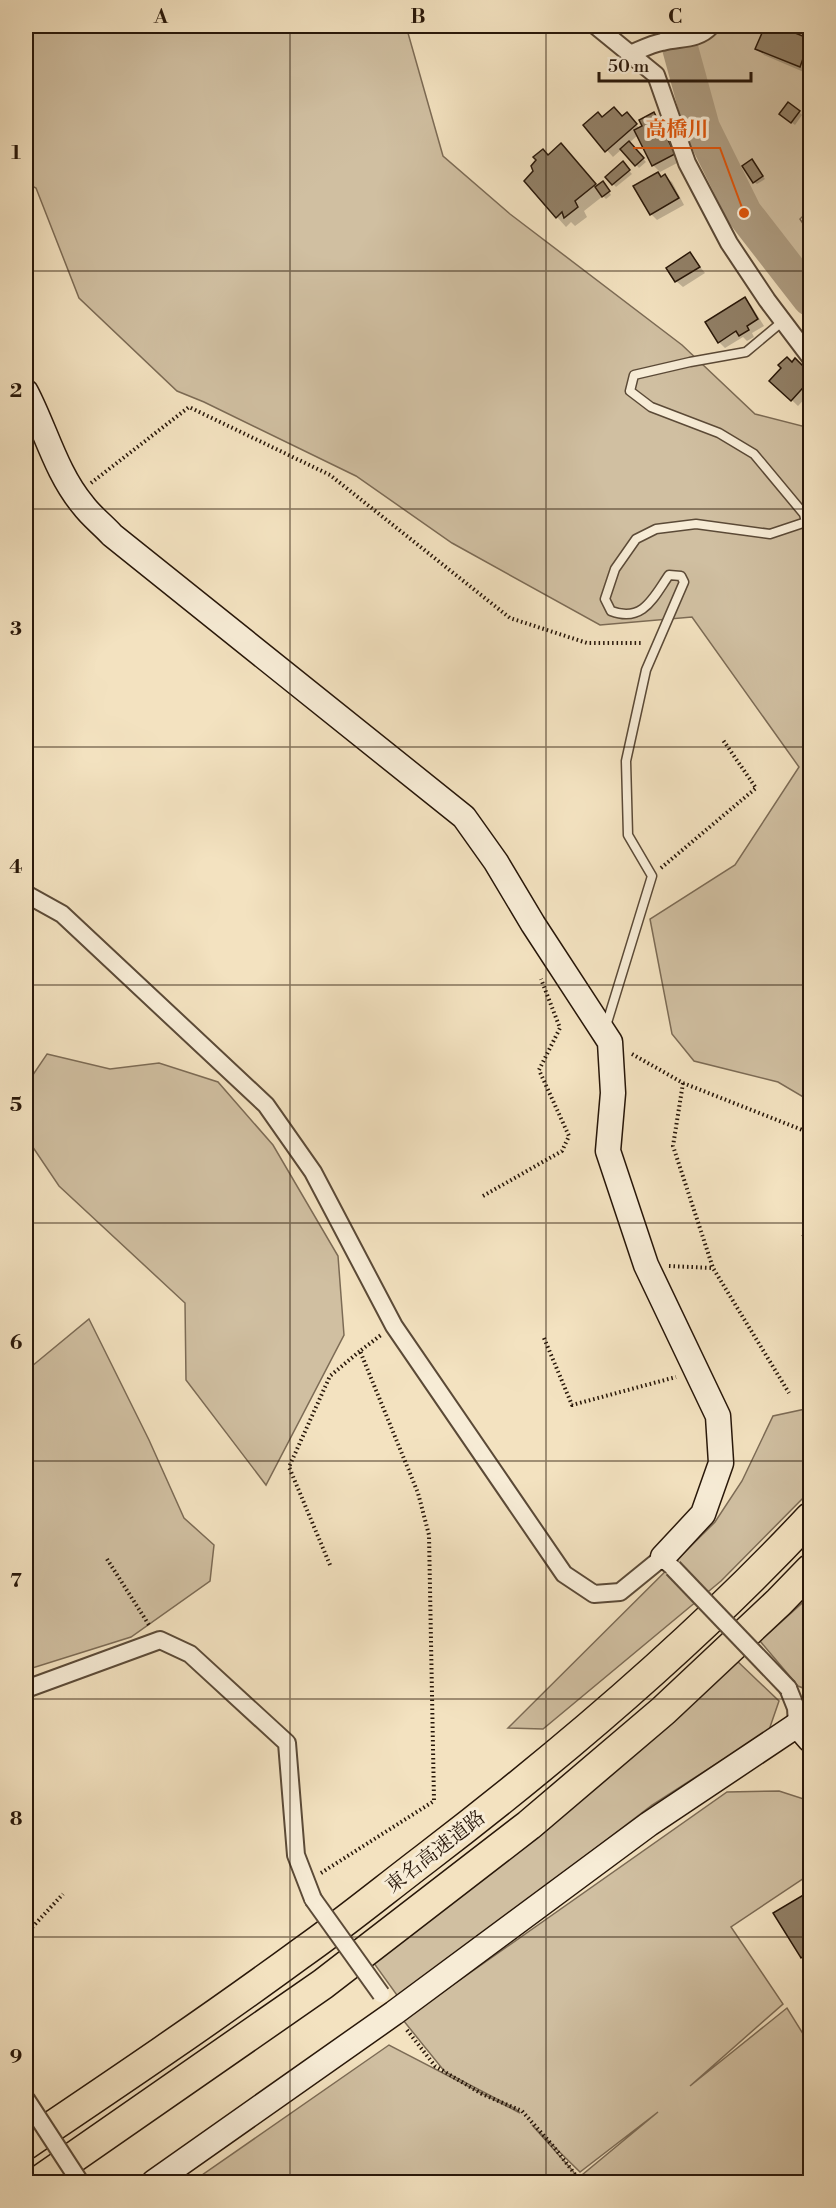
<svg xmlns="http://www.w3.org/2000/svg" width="836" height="2208" font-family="'Libre Bodoni','Noto Serif JP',serif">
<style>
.green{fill:#d0bfa1;stroke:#7c6b55;stroke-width:1.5}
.shadow{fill:#0003}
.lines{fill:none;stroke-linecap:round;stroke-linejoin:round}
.river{stroke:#ae9d82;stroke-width:36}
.building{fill:#928168;stroke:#281709;stroke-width:1.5}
.lane-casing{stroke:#5b4a37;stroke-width:11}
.street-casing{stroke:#5b4a37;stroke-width:20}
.secondary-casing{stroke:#281709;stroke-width:27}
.highway-casing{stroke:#281709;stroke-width:33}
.path{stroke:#281709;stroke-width:4;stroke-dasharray:1.5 3;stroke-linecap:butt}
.lane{stroke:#f7ecd6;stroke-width:8}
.street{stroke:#f7ecd6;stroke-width:16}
.secondary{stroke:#f7ecd6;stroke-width:24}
.highway{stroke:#f3e2c0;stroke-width:30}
.street-bridge-casing{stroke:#5b4a37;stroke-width:20;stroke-linecap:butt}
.street-bridge{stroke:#f7ecd6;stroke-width:16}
.grid{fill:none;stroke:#281709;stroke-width:1.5;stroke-opacity:0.55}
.labels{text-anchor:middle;stroke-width:6;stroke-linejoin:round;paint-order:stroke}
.street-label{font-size:20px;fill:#281709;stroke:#f7ecd6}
.leader{fill:none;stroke:#de560c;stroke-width:2}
.callout-dot{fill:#de560c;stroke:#f7ecd6;stroke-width:2}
.callout-label{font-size:21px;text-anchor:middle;font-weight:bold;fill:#de560c;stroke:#f7ecd6;stroke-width:6;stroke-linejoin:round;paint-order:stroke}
.neatline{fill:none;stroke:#281709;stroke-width:2}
.grid-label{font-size:20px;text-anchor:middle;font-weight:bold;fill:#281709}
</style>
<rect width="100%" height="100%" fill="#f3e2c0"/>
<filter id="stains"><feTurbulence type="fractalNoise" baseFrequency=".00333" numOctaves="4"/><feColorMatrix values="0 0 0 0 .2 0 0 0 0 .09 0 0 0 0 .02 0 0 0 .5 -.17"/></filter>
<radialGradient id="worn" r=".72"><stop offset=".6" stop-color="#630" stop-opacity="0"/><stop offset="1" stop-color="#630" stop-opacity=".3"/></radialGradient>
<!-- green -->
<g class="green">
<path d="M 26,26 L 406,26 L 443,156 L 510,214 L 682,345 L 755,414 L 810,428 L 810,1101 L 778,1082 L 694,1061 L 672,1034 L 650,919 L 735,865 L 799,767 L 692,617 L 600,625 L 452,543 L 356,476 L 204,402 L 177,391 L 79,298 L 36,188 L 26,183 Z"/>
<path d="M 710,26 L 810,26 L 810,209 L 800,219 L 810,234 L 810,298 L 768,256 L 704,155 L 669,67 L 681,49 Z"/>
<path d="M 47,1054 L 110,1069 L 159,1063 L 218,1082 L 273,1145 L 338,1256 L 344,1335 L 266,1485 L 186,1380 L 185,1303 L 59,1186 L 26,1137 L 26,1085 Z"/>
<path d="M 89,1319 L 149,1440 L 184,1518 L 214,1545 L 210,1581 L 131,1637 L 26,1670 L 26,1371 Z"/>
<path d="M 810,1408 L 810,1491 L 721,1581 L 543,1729 L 508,1728 L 715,1522 L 742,1481 L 773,1416 Z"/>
<path d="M 810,1596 L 810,1688 L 808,1690 L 798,1686 L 760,1641 Z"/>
<path d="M 735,1659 L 779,1701 L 769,1730 L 652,1805 L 399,1998 L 368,1955 Z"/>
<path d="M 779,1791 L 810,1801 L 810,1874 L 731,1927 L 783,2004 L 690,2086 L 787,2008 L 810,2045 L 810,2182 L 585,2182 L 582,2175 L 658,2112 L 580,2172 L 532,2125 L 573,2171 L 579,2182 L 192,2182 L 389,2045 L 520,2113 L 516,2109 L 445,2072 L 403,2020 L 727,1792 Z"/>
</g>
<!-- shadow -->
<g class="shadow">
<path d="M 624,26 L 663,26 L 663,28 L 629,30 Z"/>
<path d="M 766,26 L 774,26 L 810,41 L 810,63 L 806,73 L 764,55 L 757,49 Z"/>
<path d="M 799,112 L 802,115 L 795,125 L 784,117 Z"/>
<path d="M 653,114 L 660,120 L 681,161 L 660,172 L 653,165 L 638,135 L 629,143 L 646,162 L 639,168 L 622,149 L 613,157 L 585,125 L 603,118 L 622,117 L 633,121 L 640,129 Z"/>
<path d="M 571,155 L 598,187 L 605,186 L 611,195 L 606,199 L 603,196 L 584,211 L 587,217 L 575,226 L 571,222 L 566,227 L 557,217 L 548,157 Z"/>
<path d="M 622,163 L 632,174 L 616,187 L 607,177 Z"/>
<path d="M 755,164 L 765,179 L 757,184 L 754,182 Z"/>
<path d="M 665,176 L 672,182 L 684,205 L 657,220 L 651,214 L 662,178 Z"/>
<path d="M 690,254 L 705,273 L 683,287 L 676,281 Z"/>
<path d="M 744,299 L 751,305 L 764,326 L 752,333 L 754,337 L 747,341 L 743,337 L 725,348 L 719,342 Z"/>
<path d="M 795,360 L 810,375 L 810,393 L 798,406 L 772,381 Z"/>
<path d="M 810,1892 L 810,1966 L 802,1957 L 775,1914 Z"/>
</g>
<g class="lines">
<!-- river -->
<path class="river" d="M 677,26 L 679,44 L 702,128 L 744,213 L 810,298"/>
</g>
<!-- building -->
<g class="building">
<path d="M 765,26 L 778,26 L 810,39 L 800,67 L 755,49 Z"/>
<path d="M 788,102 L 800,111 L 791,123 L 779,114 Z"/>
<path d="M 614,107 L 622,116 L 627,112 L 637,124 L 605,152 L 583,125 L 598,112 L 602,117 Z"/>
<path d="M 654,112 L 675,154 L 652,166 L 634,130 L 642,126 L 639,120 Z"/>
<path d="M 629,141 L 644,158 L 635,166 L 620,149 Z"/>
<path d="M 561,143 L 596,184 L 575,201 L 578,207 L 564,218 L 562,212 L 556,218 L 524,181 L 533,171 L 531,166 L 536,160 L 533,157 L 543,149 L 548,155 Z"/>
<path d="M 752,159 L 763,176 L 753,183 L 742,166 Z"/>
<path d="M 623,161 L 630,170 L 612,185 L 605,177 Z"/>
<path d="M 658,172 L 661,177 L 665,174 L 679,198 L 650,215 L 633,186 Z"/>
<path d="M 603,181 L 610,191 L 602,197 L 595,187 Z"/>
<path d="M 690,252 L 700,267 L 675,282 L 666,268 Z"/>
<path d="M 745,297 L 758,319 L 747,326 L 749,330 L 739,336 L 736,331 L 718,343 L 705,322 Z"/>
<path d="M 787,357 L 792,362 L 795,358 L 810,373 L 810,380 L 791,401 L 769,381 L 781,368 L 778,365 Z"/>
<path d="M 810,1891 L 810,1951 L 801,1958 L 773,1913 Z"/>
</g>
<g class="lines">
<!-- lane casing -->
<g class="lane-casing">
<path id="lane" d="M 606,1026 L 652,876 L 628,835 L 626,761 L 646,670 L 684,582 L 681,576 L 669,575 C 653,598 643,623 611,611 L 605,599 L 615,569 L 636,539 L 656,529 L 696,524 L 770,534 L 806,522 L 804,514 L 754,454 L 719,433 L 651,407 L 630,391 L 634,375 L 690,362 L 746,352 L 783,321"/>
</g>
<!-- street casing -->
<g class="street-casing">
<g id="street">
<path d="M 596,26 L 656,75 L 687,163 L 729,243 L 767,300 L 810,357"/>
<path d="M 630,54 C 640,50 651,44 662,42 C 680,37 697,41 711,26"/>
<path d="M 26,894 L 62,914 L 266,1105 L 313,1172 L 394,1326 L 564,1574 L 594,1594 L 620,1592 L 663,1557 L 669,1564"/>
<path d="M 788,1688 L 796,1708 L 797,1725"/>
<path d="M 26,1689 L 160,1640 L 190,1654 L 287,1743 L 296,1855 L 313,1899"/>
</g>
</g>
<!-- secondary casing -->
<g class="secondary-casing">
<g id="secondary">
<path d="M 26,392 C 45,428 56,473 83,505 C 91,516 103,525 112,535 L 464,817 L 496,862 L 533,924 L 610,1042 L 613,1093 L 608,1151 L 646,1265 L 718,1416 L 721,1463 L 703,1514 L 663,1557"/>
<path d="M 154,2182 L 394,2013 L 649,1824 L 797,1725 L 810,1740"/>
</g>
</g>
<!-- highway casing -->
<g class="highway-casing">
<g id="highway">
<path d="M 26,2144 C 118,2082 210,2020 300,1954 C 343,1924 383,1891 425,1859 C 561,1755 693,1643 810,1518"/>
<path d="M 38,2182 L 323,1984 L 529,1825 L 663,1711 L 779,1602 L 810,1570"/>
</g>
</g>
<!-- path -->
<g class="path">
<path d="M 91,483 L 189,407 L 330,475 L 510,618 L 587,643 L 642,643"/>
<path d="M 661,868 L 756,788 L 723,740"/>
<path d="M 632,1054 L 683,1083 L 810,1133"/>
<path d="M 683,1083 L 673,1146 L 713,1268 L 789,1393"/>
<path d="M 483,1196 L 562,1151 L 569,1136 L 539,1070 L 560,1028 L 541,979"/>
<path d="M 803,1237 L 810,1228"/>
<path d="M 669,1266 L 713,1268"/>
<path d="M 544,1338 L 572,1405 L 676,1377"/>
<path d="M 107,1559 L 149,1625"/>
<path d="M 330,1565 L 289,1467 L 330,1376 L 360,1351"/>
<path d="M 321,1873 L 434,1801 L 429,1535 L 418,1493 L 360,1351 L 381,1335"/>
<path d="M 26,1934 L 63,1894"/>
<path d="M 407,2030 L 435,2066 L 482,2094 L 522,2111 L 554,2147 L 581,2182"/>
</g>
<!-- lane -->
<use href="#lane" class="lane"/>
<!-- street -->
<use href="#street" class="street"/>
<!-- secondary -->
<use href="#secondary" class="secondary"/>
<!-- highway -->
<use href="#highway" class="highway"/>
<!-- street-bridge casing -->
<g class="street-bridge-casing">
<g id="street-bridge">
<path d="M 673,1568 L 788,1688"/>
<path d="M 313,1899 L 381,1994"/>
<path d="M 26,2099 L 80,2182"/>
</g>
</g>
<!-- street-bridge -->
<use href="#street-bridge" class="street-bridge"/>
</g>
<!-- grid -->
<path class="grid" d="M 290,26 L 290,2182M 546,26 L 546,2182M 26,271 L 810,271M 26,509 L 810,509M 26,747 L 810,747M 26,985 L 810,985M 26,1223 L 810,1223M 26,1461 L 810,1461M 26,1699 L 810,1699M 26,1937 L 810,1937"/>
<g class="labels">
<!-- street labels -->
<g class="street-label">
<text transform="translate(435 1851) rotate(-38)" y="7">東名高速道路</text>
</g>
</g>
<!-- callouts -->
<path class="leader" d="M744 213L720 148H633"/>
<circle class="callout-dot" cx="744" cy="213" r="6"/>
<g class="callout-label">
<text x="677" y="136">高橋川</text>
</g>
<!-- margin -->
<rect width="836" height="2208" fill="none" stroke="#f3e2c0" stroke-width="66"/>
<!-- scale -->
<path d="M599 72v9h152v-9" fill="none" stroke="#281709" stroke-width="3"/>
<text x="608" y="72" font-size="18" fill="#281709" stroke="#f7ecd6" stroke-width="4.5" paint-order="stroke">50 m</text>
<rect x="33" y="33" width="770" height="2142" class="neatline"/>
<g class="grid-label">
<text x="161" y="23">A</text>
<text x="418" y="23">B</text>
<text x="675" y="23">C</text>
<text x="16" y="159">1</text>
<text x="16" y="397">2</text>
<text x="16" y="635">3</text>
<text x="16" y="873">4</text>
<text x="16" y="1111">5</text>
<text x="16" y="1349">6</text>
<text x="16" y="1587">7</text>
<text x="16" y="1825">8</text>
<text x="16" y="2063">9</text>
</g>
<rect width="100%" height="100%" filter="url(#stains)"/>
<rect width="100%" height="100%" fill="url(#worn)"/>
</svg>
